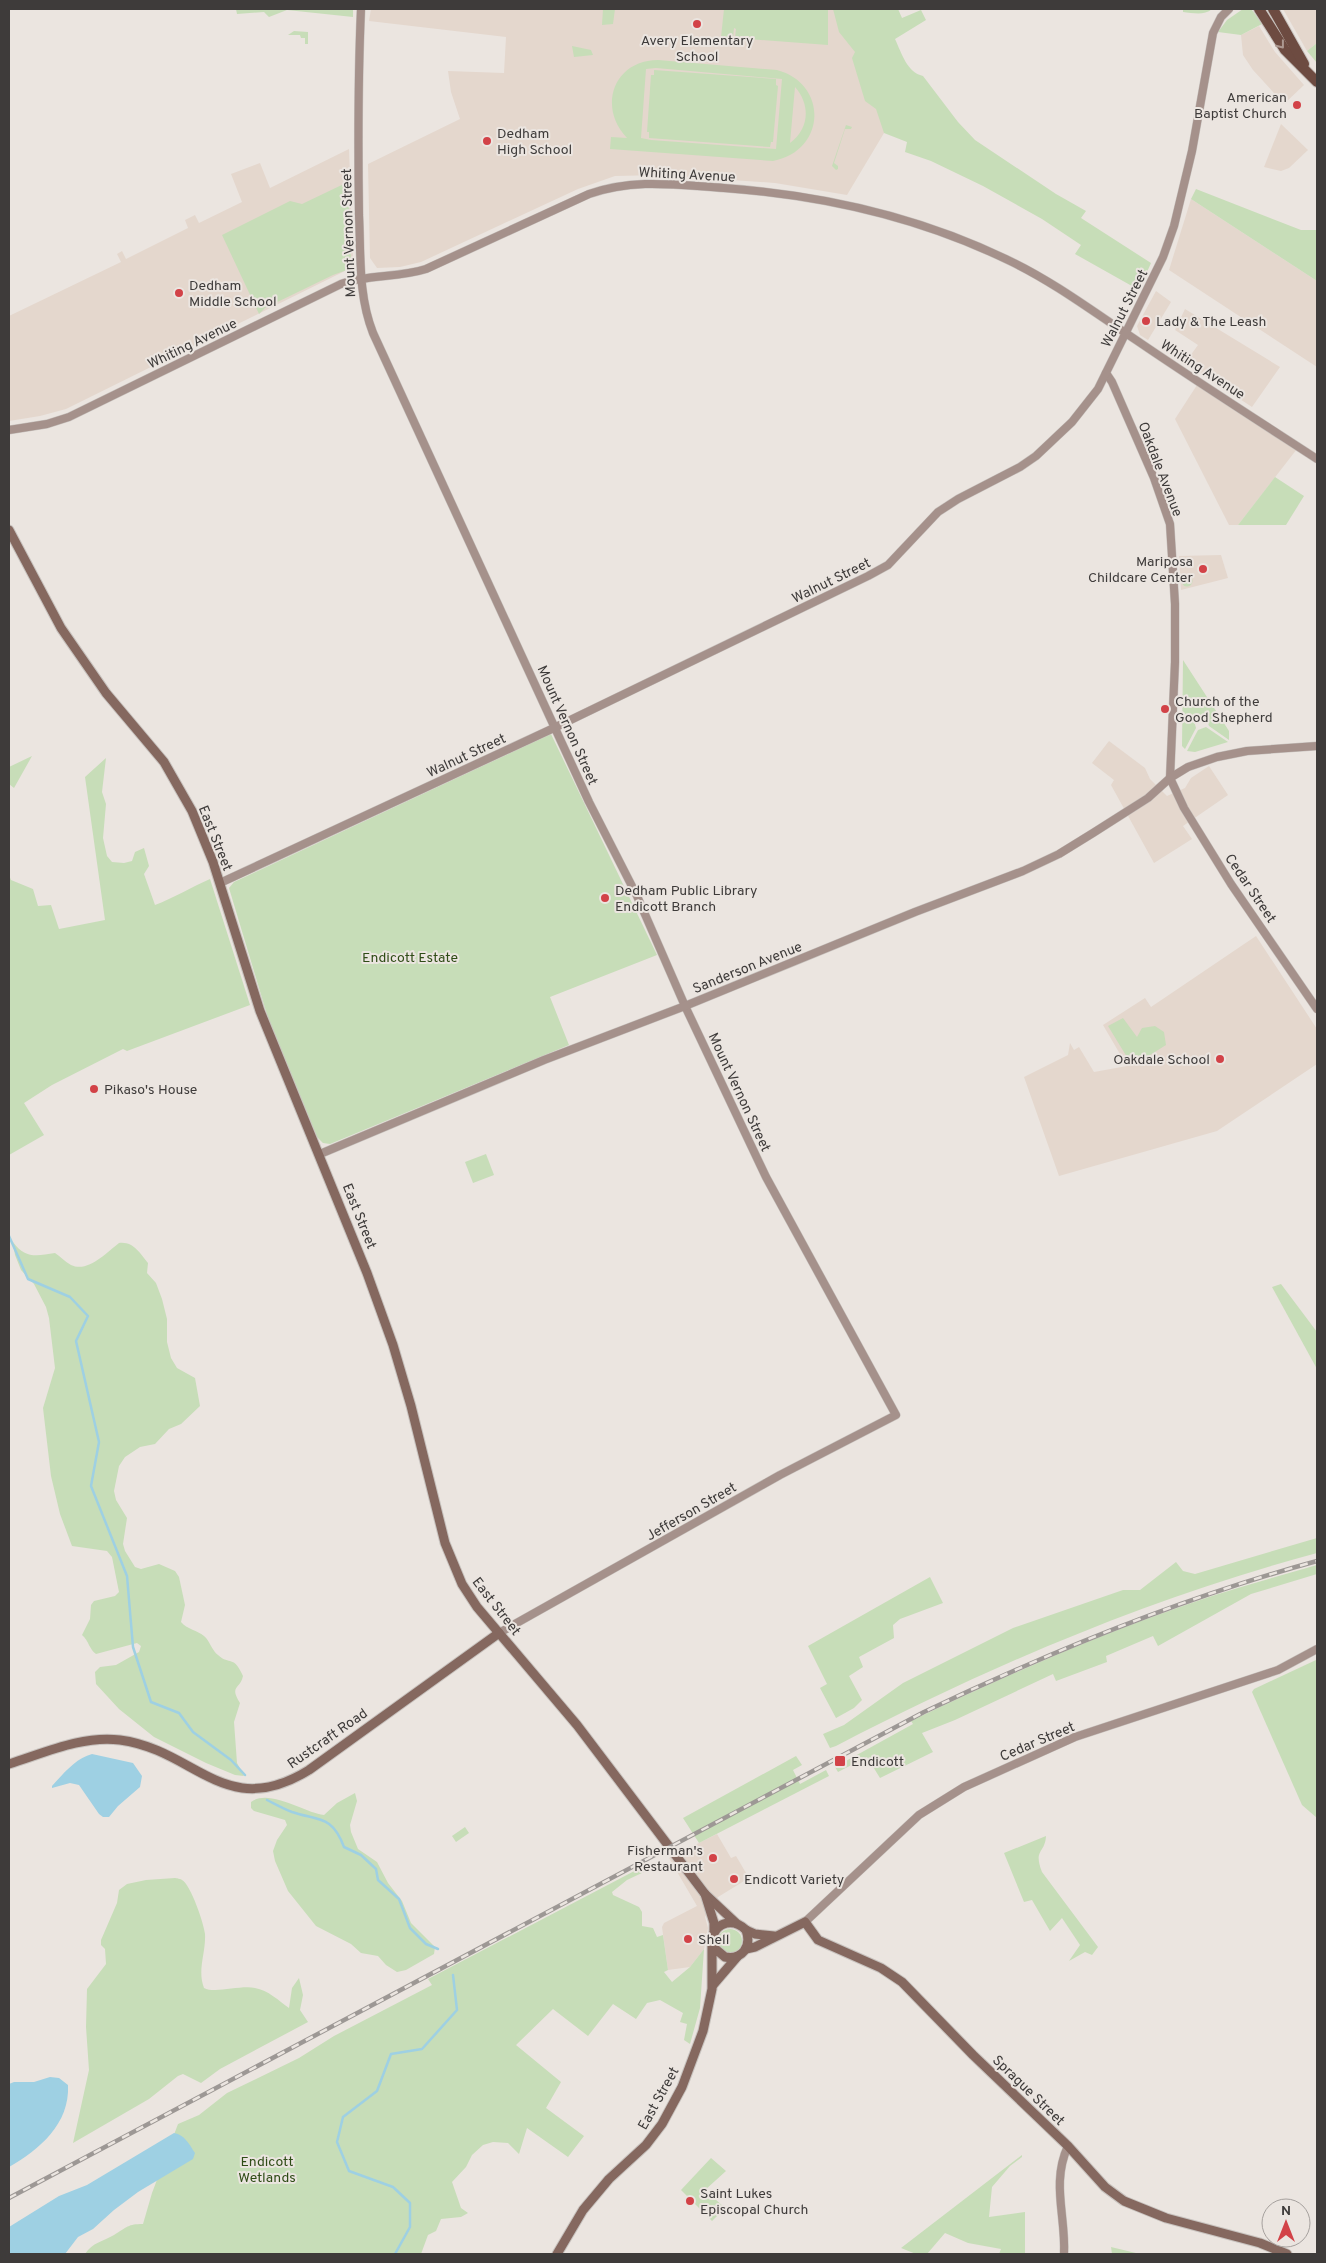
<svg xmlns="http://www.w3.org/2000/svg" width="1326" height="2263" font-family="Overpass,sans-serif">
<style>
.built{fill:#e4d7cd}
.green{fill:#c7ddb8;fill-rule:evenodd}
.water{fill:#9ed0e3}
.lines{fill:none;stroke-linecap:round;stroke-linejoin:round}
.stream{stroke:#9ed0e3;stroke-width:2.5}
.tertiary-casing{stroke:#c8c3bf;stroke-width:9}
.secondary-casing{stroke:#c8c3bf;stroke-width:11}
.primary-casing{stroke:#c8c3bf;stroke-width:12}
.tertiary{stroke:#a5918b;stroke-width:8}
.secondary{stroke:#85685f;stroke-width:9}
.primary{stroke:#6d4b41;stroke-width:10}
.rail-casing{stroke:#9d9895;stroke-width:4.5}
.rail{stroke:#ebe5e0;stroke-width:2.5;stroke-dasharray:8;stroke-linecap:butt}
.oneway{stroke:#ac9890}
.poi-dot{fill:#d24247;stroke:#ebe5e0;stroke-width:2}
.labels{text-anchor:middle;stroke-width:4;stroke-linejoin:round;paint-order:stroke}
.poi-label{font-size:14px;fill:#3e3b3a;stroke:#ebe5e0;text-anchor:start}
.street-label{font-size:14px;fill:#3e3b3a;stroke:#ebe5e0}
.park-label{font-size:14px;fill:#2f4c16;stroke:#ebe5e0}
</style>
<rect width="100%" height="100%" fill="#ebe5e0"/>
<!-- built -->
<g class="built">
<path d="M 371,9 L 881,9 L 900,57 L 942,114 L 951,114 L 951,128 L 887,128 L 847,195 L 775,183 L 660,175 L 615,176 L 578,189 L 421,262 L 400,267 L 377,268 L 370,258 L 368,164 L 460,119 L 451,92 L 448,71 L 504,73 L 506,37 L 369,21 Z"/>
<path d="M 1283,9 L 1317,9 L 1317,43 L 1307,51 Z"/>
<path d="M 1259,26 L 1275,52 L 1304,85 L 1284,104 L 1253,70 L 1243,55 L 1241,35 Z"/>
<path d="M 1281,124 L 1308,150 L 1289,168 L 1281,171 L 1264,167 Z"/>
<path d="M 349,149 L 353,261 L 349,269 L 66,409 L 40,416 L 9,421 L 9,316 L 121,262 L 117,254 L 122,251 L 126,259 L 188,228 L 185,220 L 195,215 L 199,223 L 242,202 L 231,174 L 260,163 L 270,188 Z"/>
<path d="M 1191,199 L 1317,281 L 1317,367 L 1169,270 Z"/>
<path d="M 1156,291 L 1171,302 L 1148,340 L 1140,335 L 1137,326 Z"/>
<path d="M 1185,309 L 1280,367 L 1252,407 L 1185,363 L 1198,345 L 1175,330 Z"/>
<path d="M 1197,385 L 1297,449 L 1238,525 L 1229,525 L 1175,419 Z"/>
<path d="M 1221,555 L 1228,578 L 1181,590 L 1179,556 Z"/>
<path d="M 1109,741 L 1145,768 L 1150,779 L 1167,796 L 1185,788 L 1191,778 L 1209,766 L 1228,795 L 1183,826 L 1192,839 L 1154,863 L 1111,785 L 1114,780 L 1092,763 Z"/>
<path d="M 1256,936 L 1317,1029 L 1317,1064 L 1217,1131 L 1059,1176 L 1024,1077 L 1068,1055 L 1070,1043 L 1074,1050 L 1079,1047 L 1094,1072 L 1127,1066 L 1103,1025 L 1145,998 L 1151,1007 Z"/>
<path d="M 717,1834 L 731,1858 L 736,1856 L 749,1878 L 718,1897 L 705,1917 L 708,1928 L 704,1949 L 690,1967 L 668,1970 L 662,1927 L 664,1923 L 697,1906 L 669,1858 Z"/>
</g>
<!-- green -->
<g class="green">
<path d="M 236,9 L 353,9 L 353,17 L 287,10 L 269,17 L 264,12 L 237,14 Z"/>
<path d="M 603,9 L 615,9 L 613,24 L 602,25 Z"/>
<path d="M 724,9 L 828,9 L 828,45 L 735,38 L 736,29 L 734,28 L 733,38 L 721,37 Z"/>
<path d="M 833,9 L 898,9 L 902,18 L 921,10 L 926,20 L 895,39 C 902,54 907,72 923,76 L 958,122 L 975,140 L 1056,194 L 1086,211 L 1081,218 L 1151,263 L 1139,290 L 1075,254 L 1081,245 L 1042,219 L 983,186 L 931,161 L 905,152 L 907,142 L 884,133 L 876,109 L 865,101 L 852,58 L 855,52 L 839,32 Z"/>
<path d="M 1183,9 L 1212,9 C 1204,16 1193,13 1183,12 Z"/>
<path d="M 1243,9 L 1252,10 L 1262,24 L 1241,35 L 1218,32 L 1227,20 Z"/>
<path d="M 294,31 L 308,32 L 308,44 L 305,44 L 305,38 L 301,38 L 300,35 L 288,35 Z"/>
<path d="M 1317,43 L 1317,63 L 1307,51 Z"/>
<path d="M 572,46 L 591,50 L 593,55 L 574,57 Z"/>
<path d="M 658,60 L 777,70 C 829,84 826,151 773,161 L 610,149 L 611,137 L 627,138 C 597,107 614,60 658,60 ZM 656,68 L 782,79 L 776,149 L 651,140 L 641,138 L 646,69 ZM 795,87 C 811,105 809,129 790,143 Z"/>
<path d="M 654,70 L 776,79 L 776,85 L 778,86 L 773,142 L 771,142 L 770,147 L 649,138 L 649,132 L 647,132 L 651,75 L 654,75 Z"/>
<path d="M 846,125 L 852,127 L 851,129 L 845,129 L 834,163 L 838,166 L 838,169 L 836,170 L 832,166 Z"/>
<path d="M 348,182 L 351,261 L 347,270 L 333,275 L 265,308 L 259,314 L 222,235 L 290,201 L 302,204 Z"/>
<path d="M 1196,189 L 1301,230 L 1317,230 L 1317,281 L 1191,199 Z"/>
<path d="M 1275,477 L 1304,496 L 1286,525 L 1238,525 Z"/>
<circle cx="1187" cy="581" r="5.5"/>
<path d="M 1183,660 L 1229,731 L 1229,740 L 1209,726 L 1205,715 L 1193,717 L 1196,728 L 1185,749 L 1182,746 Z"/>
<path d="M 1206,727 L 1228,742 L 1195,752 L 1187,751 L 1198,730 Z"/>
<path d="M 551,734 L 657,955 L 550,997 L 569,1045 L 330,1144 L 323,1143 L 317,1137 L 268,1018 L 229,888 L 234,882 L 247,876 Z"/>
<path d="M 32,756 L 14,788 L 9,784 L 9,767 Z"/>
<path d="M 106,758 L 102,792 L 106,804 L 103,838 L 107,856 L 112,862 L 124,863 L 132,861 L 135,852 L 144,848 L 149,866 L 144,874 L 155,905 C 174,898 191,887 210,879 L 250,1005 L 127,1051 L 123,1049 L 52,1085 L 24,1103 L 44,1135 L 9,1155 L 9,875 L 11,880 L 33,889 L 38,906 L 51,905 L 59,929 L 105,920 L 85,777 Z"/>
<path d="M 1123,1018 L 1137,1037 L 1142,1028 L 1155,1026 L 1164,1032 L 1166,1045 L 1150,1055 L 1130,1062 L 1108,1026 Z"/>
<path d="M 486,1154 L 494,1175 L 473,1183 L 465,1162 Z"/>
<path d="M 13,1242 C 25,1259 37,1256 55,1253 C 60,1256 65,1262 71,1265 C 88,1273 106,1253 119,1243 C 133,1241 140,1253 148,1263 L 147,1273 L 156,1283 L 162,1299 L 167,1319 L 167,1342 L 171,1358 L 177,1368 L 195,1378 L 200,1406 L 181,1424 L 169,1429 L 155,1444 L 140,1447 L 125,1457 L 119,1466 L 114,1491 L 116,1500 L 127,1518 L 123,1544 L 125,1551 L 135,1567 L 141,1569 L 159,1564 L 175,1571 L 179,1577 L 185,1605 L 181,1622 C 188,1630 197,1630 204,1636 C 210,1641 212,1651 218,1655 C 230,1666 233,1654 243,1676 C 240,1690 229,1685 240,1703 L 234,1722 L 237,1763 L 244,1776 L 235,1775 L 206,1763 L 154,1737 L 119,1709 L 96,1684 L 95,1672 L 100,1667 L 116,1665 L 139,1652 L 141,1646 L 137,1643 L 96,1654 C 89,1649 89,1641 82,1635 L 90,1619 L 91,1605 L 94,1601 L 115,1596 L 119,1592 L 112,1557 L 107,1551 L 72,1546 L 60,1514 L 51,1476 L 43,1408 L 55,1368 L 49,1318 L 46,1307 L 34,1284 L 21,1270 L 15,1255 Z"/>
<path d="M 1281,1284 L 1317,1332 L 1317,1369 L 1272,1287 Z"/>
<path d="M 1317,1538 L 1317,1553 C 1149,1598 990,1666 836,1746 L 830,1748 L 823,1734 L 844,1725 L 903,1683 L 1013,1628 L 1123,1590 L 1140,1590 L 1176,1562 L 1183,1571 L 1195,1574 Z"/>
<path d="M 1317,1565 L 1317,1574 L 1251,1594 L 1158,1646 L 1153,1636 L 1106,1656 L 1107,1662 L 1056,1681 L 1053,1674 L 955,1720 L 922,1733 L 933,1752 L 880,1778 L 867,1757 L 838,1772 L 835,1767 L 913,1724 L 911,1721 C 1009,1674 1109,1630 1212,1596 C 1247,1585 1282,1575 1317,1565 Z"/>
<path d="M 930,1577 L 943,1603 L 900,1619 L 893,1625 L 894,1638 L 859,1657 L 863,1667 L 849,1676 L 862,1700 L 854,1708 L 836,1718 L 820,1688 L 827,1684 L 808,1646 Z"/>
<path d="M 1316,1660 L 1317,1662 L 1317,1818 L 1302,1805 L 1252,1692 L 1254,1689 Z"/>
<path d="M 796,1756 L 802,1765 L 793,1770 L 800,1784 L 826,1770 L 829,1776 L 699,1843 L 683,1818 Z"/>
<path d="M 355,1793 L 357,1801 L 350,1825 L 351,1832 L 358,1849 L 377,1862 L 388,1883 L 402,1901 L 411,1923 L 435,1947 L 434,1954 L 406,1970 L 397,1972 L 386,1965 L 378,1956 L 361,1953 L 351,1944 L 316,1926 L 288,1891 L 275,1861 L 273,1851 L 277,1840 L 287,1825 L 285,1820 L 254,1811 L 251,1808 L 251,1802 C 269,1788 305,1813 324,1815 L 337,1803 Z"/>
<path d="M 465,1827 L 469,1833 L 456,1842 L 452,1836 Z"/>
<path d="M 1046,1836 C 1045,1854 1033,1849 1042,1872 L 1098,1947 L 1092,1955 L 1085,1952 L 1069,1961 L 1080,1945 L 1062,1918 L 1050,1931 L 1032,1900 L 1024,1902 L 1004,1853 Z"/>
<path d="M 642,1867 L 644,1872 L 627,1880 L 612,1892 L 613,1895 L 639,1907 L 642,1912 L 642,1926 L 653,1928 L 657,1937 L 663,1935 L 668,1970 L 664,1972 L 672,1982 L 690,1967 L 704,1949 L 700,2008 L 690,2044 L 684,2040 L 687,2024 L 680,2022 L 683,2013 L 660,2000 L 647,2003 L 636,2019 L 613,2004 L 588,2036 L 553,2009 L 516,2045 L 561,2082 L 546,2108 L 584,2136 L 568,2157 L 527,2128 L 519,2154 L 508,2143 L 493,2142 L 483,2145 L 472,2155 L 466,2167 L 452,2182 L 461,2208 L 468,2213 L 461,2217 L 441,2219 L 436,2231 L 428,2235 L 421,2254 L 85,2254 C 93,2242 102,2242 114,2235 C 127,2227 128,2224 143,2224 L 152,2193 L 178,2124 L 199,2115 L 227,2093 L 299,2058 L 334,2036 L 432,1985 L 428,1979 Z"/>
<path d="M 175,1878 C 175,1878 182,1879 182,1880 C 191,1885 204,1924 205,1934 C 206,1953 197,1970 204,1988 C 215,1994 240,1985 255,1988 C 268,1990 279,2001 289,2008 L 292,1988 L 299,1978 L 303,1995 L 300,2010 L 308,2022 L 220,2069 L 201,2083 L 183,2074 L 178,2076 L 149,2099 L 73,2143 L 89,2070 L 86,2027 L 87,1989 L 106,1964 L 105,1949 L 101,1945 L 101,1940 L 117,1903 L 119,1890 L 127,1884 L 146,1880 Z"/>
<circle cx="730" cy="1941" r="12"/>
<path d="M 1022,2155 L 1022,2157 L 1010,2166 L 992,2187 L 989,2217 L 1025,2212 L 1025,2254 L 999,2254 L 1001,2249 L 968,2243 L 945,2233 L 927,2254 L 916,2254 L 901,2248 Z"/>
<path d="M 711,2158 L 726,2171 L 705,2190 L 725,2208 L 712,2221 L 681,2190 Z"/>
<path d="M 1111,2247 L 1140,2254 L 1112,2254 Z"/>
</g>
<!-- water -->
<g class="water">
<path d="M 92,1754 L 133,1763 L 142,1776 L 140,1787 L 118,1806 L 109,1817 L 103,1817 L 99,1814 L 79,1785 L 70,1783 L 52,1788 L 52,1786 C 63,1774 76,1758 92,1754 Z"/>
<path d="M 50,2077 L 59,2078 L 68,2085 C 70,2124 39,2150 9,2167 L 9,2084 L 14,2082 L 34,2082 Z"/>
<path d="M 174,2133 C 185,2135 189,2144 195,2153 L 193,2159 L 138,2192 L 114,2210 L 93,2229 L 78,2237 L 65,2254 L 9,2254 L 9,2227 L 59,2196 L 87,2185 Z"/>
</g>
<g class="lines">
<!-- stream -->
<g class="stream">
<path d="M 9,1236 L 28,1279 L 70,1297 L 88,1316 L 76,1341 L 99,1442 L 91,1486 L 127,1576 L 133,1647 L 151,1702 L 179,1713 L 193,1732 L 231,1760 L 245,1775"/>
<path d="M 267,1800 C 275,1804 284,1809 292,1812 C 319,1821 332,1815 344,1847 L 361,1855 L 376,1869 L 378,1880 L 399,1899 L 410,1928 L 426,1944 L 438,1949"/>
<path d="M 395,2254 L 410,2227 L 410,2203 L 393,2187 L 349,2171 L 337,2142 L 343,2117 L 377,2091 L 391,2054 L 422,2049 L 457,2010 L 453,1975"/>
</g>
<!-- tertiary casing -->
<g class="tertiary-casing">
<g id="tertiary">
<path d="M 361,9 C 358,78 358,146 359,215 C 361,255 358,295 373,333 L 589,802 L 637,896 L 685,1006 L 766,1177 L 896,1415 L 780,1475 L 499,1633"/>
<path d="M 1106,373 L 1112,382 L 1154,478 L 1170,524 L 1175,604 L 1175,662 L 1170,778 L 1184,808 L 1231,884 L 1317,1009"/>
<path d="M 9,430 L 47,424 L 69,417 L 341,284 C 368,274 398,278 426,269 L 589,194 C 635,178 676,185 724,188 C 823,195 920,217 1010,261 C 1054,282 1095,313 1136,340 C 1196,381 1257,420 1317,459"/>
<path d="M 220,883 L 556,727 L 868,576 L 888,565 L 938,512 L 958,499 L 1020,467 L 1036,456 L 1072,422 L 1098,389 L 1163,257 L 1174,226 L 1192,151 L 1213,33 L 1221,17 L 1229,9"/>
<path d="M 320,1154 L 544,1060 L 685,1006 L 915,912 L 1023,871 L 1059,854 L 1093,833 L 1148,798 L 1170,778 L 1188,767 L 1217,757 L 1247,751 L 1317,746"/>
<path d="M 805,1922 L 919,1815 L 964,1787 L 1075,1737 L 1278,1670 L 1317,1649"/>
<path d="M 1064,2254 C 1066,2216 1051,2183 1068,2146"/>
</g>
</g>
<!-- secondary casing -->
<g class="secondary-casing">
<g id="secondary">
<path d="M 9,530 L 61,628 L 106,693 L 164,762 L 192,811 L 213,862 L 260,1011 L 367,1273 L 393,1345 L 411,1406 L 445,1543 L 462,1584 L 477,1607 L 577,1725 L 705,1894 L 736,1923"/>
<path d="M 9,1764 C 44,1753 83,1735 120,1740 C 196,1750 225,1822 309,1770 L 499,1633"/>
<path d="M 705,1894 L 714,1923 L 714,1933"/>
<path d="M 746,1930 L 755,1934 L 774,1936"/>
<path d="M 746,1949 L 755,1947 L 805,1922 L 818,1940 L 881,1968 L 902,1982 L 973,2055 L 1068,2146 L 1105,2187 L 1124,2201 L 1166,2218 L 1260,2243 L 1287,2254"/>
<path d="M 713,1985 L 737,1957"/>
<path d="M 557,2254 L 583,2210 L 609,2179 L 646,2145 L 662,2124 L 682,2087 L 703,2031 L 712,1989 L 712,1938 C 717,1921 734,1918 746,1930 C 752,1947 742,1960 725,1957 L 713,1947"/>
</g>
</g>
<!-- primary casing -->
<g class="primary-casing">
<g id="primary">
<path d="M 1259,9 L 1285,50 L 1317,82"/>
<path d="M 1273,9 L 1304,64"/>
</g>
</g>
<!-- tertiary -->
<use href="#tertiary" class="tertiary"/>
<!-- secondary -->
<use href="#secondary" class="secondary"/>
<!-- primary -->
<use href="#primary" class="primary"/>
<!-- rail casing -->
<g class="rail-casing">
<path id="rail" d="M 9,2198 L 924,1712 C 1052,1651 1181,1598 1317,1561"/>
</g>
<!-- rail -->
<use href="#rail" class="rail"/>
</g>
<!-- one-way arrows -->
<defs><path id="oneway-chevron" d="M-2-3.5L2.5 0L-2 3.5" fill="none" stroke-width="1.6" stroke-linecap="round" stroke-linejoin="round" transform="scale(1.25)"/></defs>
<use class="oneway" href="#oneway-chevron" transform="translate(1281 45) rotate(52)"/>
<!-- markers -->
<g class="poi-dot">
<circle cx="697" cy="24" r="5"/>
<circle cx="1297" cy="105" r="5"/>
<circle cx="487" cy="141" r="5"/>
<circle cx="179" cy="293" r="5"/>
<circle cx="1146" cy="321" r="5"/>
<circle cx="1203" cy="569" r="5"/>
<circle cx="1165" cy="709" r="5"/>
<circle cx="605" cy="898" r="5"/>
<circle cx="1220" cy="1059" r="5"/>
<circle cx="94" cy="1089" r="5"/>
<rect x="834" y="1755" width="12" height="12" rx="2.5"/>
<circle cx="713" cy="1858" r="5"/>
<circle cx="734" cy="1879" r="5"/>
<circle cx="688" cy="1939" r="5"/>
<circle cx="690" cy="2201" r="5"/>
</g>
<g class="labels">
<!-- poi labels -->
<g class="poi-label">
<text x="697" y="45" text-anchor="middle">Avery Elementary<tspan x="697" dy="16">School</tspan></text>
<text x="1287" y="102" text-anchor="end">American<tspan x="1287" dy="16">Baptist Church</tspan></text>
<text x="497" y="138">Dedham<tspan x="497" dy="16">High School</tspan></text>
<text x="189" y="290">Dedham<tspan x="189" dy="16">Middle School</tspan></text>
<text x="1156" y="326">Lady &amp; The Leash</text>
<text x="1193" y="566" text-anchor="end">Mariposa<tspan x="1193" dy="16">Childcare Center</tspan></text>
<text x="1175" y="706">Church of the<tspan x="1175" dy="16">Good Shepherd</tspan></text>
<text x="615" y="895">Dedham Public Library<tspan x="615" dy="16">Endicott Branch</tspan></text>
<text x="1210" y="1064" text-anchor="end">Oakdale School</text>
<text x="104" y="1094">Pikaso's House</text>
<text x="851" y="1766">Endicott</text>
<text x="703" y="1855" text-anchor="end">Fisherman's<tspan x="703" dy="16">Restaurant</tspan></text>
<text x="744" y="1884">Endicott Variety</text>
<text x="698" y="1944">Shell</text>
<text x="700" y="2198">Saint Lukes<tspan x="700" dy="16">Episcopal Church</tspan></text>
</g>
<!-- street labels -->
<g class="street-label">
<text transform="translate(687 174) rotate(3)" y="5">Whiting Avenue</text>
<text transform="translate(348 233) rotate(-92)" y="5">Mount Vernon Street</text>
<text transform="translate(1124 308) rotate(-63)" y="5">Walnut Street</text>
<text transform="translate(192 343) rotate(-26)" y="5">Whiting Avenue</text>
<text transform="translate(1203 369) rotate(33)" y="5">Whiting Avenue</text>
<text transform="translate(1161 469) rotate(69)" y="5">Oakdale Avenue</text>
<text transform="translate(831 580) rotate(-26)" y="5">Walnut Street</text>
<text transform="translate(568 725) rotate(66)" y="5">Mount Vernon Street</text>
<text transform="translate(466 755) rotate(-25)" y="5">Walnut Street</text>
<text transform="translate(216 838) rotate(68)" y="5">East Street</text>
<text transform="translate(1251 888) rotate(56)" y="5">Cedar Street</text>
<text transform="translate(747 967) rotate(-22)" y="5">Sanderson Avenue</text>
<text transform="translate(740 1092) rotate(65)" y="5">Mount Vernon Street</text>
<text transform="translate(360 1216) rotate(68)" y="5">East Street</text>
<text transform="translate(691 1511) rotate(-30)" y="5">Jefferson Street</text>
<text transform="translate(497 1606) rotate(52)" y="5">East Street</text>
<text transform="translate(327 1738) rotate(-35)" y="5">Rustcraft Road</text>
<text transform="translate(1037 1741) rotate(-23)" y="5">Cedar Street</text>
<text transform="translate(1029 2090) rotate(44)" y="5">Sprague Street</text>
<text transform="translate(658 2098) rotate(-61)" y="5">East Street</text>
</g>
<!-- park labels -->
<g class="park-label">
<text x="410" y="962">Endicott Estate</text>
<text x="267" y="2166">Endicott<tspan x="267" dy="16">Wetlands</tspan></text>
</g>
</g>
<!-- border -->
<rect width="1326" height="2263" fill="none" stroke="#3e3b3a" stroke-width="20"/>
<!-- north arrow -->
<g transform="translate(1286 2223)"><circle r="24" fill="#ebe5e0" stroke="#a6a19e"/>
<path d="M0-4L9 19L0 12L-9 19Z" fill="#d24247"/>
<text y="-8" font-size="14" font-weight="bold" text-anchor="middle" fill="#3e3b3a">N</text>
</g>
</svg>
